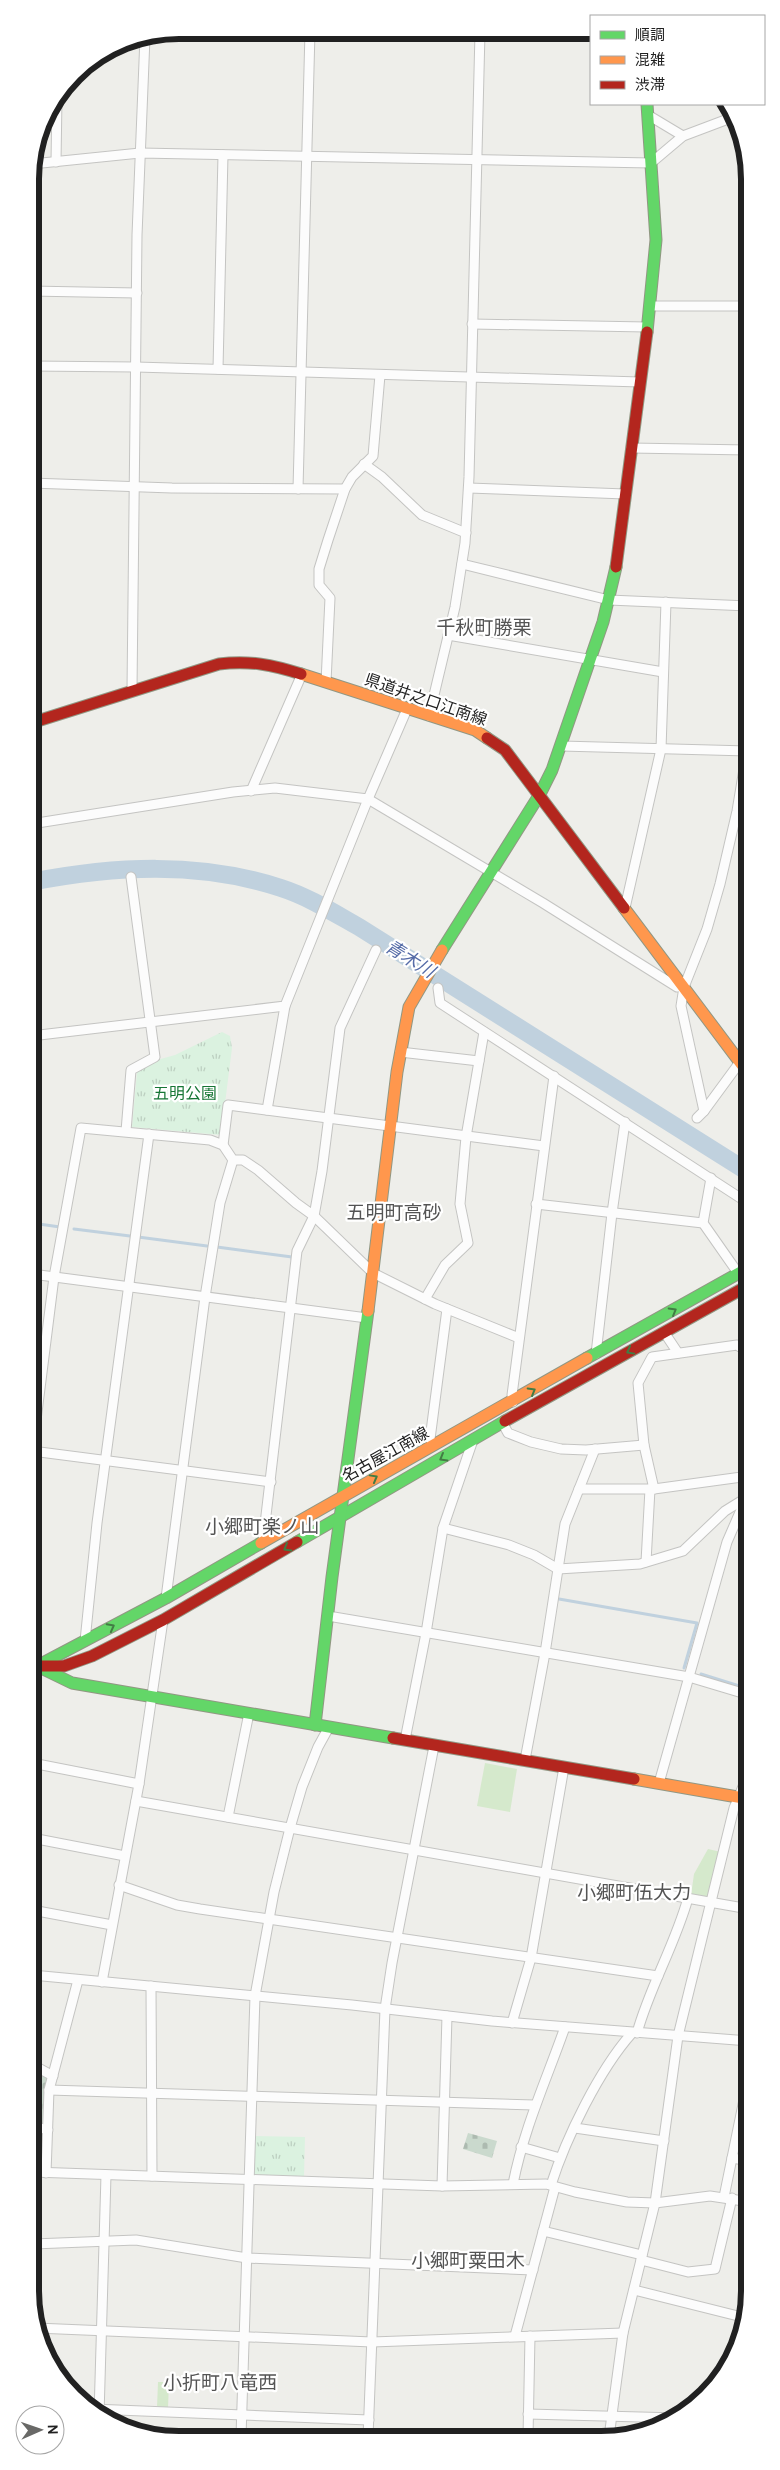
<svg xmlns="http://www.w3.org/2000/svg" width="780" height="2470" font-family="Cabin,'Noto Sans JP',sans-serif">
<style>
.grass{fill:#d5e9cc}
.cemetery{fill:url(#cemetery-stones)}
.park{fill:url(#park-tufts)}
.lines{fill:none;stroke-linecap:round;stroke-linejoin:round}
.stream{stroke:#c0d1de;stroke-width:3}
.river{stroke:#c0d1de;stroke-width:18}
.street-casing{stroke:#c4c4c2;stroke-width:11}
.fast-casing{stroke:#919783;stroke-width:13}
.slow-casing{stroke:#919783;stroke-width:13}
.jam-casing{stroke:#919783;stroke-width:13}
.street{stroke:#fcfcfc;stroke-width:9}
.fast{stroke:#63d668;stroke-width:11}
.slow{stroke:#ff974d;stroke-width:11}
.jam{stroke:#b3261e;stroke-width:11}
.oneway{stroke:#427c44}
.labels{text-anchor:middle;stroke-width:4.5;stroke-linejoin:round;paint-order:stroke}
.street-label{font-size:16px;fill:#212121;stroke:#fff}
.park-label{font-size:16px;fill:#177635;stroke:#fff}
.water-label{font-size:18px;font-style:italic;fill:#566ca8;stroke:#fff}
.quarter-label{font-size:19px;fill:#545454;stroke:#fff}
.rim{fill:none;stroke:#212121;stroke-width:6}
</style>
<defs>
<pattern id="cemetery-stones" width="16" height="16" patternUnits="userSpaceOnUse" patternTransform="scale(1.25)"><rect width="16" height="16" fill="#cad9cd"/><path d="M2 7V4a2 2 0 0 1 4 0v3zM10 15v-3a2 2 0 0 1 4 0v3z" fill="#adbab0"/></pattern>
<pattern id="park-tufts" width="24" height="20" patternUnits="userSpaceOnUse" patternTransform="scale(1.25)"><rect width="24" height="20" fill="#dbf2e0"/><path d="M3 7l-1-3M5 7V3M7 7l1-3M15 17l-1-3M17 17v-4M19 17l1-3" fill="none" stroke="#bccfc0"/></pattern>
</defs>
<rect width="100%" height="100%" fill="#eeeeea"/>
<!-- grass -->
<g class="grass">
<path d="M 485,1763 L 517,1769 L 510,1812 L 477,1806 Z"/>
<path d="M 708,1849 L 721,1852 L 710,1897 L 691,1895 L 694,1874 Z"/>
<path d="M 158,2382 L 169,2382 L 168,2408 L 157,2408 Z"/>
</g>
<!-- cemetery -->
<g class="cemetery">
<path d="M 33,2069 L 45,2075 L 47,2080 L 45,2127 L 33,2124 Z"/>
<path d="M 468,2133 L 497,2141 L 492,2158 L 463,2149 Z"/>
</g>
<!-- park -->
<g class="park">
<path d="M 222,1032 L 230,1036 L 232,1048 L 221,1135 L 132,1127 L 137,1072 L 157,1060 L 175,1055 Z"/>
<path d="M 254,2136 L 305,2137 L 304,2178 L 256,2177 L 253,2173 Z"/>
</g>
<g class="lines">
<!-- stream -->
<g class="stream">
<path d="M 32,1223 L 60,1227"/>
<path d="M 74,1229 L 130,1236"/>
<path d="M 138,1237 L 207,1246"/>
<path d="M 217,1247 L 292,1257 L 292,1259"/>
<path d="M 559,1599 L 697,1623 L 684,1668"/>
<path d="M 701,1674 L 749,1689"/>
</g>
<!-- river -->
<path class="river" d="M 31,882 C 114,866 199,861 281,888 C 309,897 334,913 359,927 L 748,1172"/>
<!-- street casing -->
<g class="street-casing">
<g id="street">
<path d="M 648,115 L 683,136"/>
<path d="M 56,162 L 57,98"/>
<path d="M 32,164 L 140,153 L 651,163 L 683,136 L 736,116"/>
<path d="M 30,291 L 137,293"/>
<path d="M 649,306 L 747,306"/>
<path d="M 472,324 L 647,327"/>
<path d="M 31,366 L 136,367 L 640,382"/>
<path d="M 218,369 L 223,155"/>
<path d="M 631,448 L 748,450"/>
<path d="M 364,464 L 382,477 L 422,515 L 466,533"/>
<path d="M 31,483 L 172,488 L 345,489"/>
<path d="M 469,488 L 625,494"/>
<path d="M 298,489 L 310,31"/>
<path d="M 462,564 L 609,600 L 748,606"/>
<path d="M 448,635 L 663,672"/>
<path d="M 326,682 L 330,598 L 319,585 L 319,569 L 328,540 L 345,489 L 352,477 L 373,456 L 380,375"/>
<path d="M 132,690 L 137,235 L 145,37"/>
<path d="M 429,716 L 455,607 L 465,543 L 469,477 L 480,32"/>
<path d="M 561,746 L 748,751"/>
<path d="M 251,791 L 302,674"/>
<path d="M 31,824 L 233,792 L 275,788 L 368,799 L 543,903 L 677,987 L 684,987"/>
<path d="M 625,908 L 661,749 L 666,602"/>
<path d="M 438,988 L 440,1003 L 748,1203"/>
<path d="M 31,1036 L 285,1006 L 368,799 L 407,709"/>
<path d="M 400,1052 L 479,1061"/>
<path d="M 267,1110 L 285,1006"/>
<path d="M 704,1111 L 740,1062"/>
<path d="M 697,1118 L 704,1111 L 681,1006 L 684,987 L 707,929 L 720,884 L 737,811 L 747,751 L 748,665"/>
<path d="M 126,1131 L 131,1070 L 155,1057 L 131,877"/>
<path d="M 223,1145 L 228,1105 L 544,1146"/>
<path d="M 711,1178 L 703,1223 L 738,1273"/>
<path d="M 536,1204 L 703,1223"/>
<path d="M 32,1274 L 367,1318"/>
<path d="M 425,1299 L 445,1265 L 468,1243 L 460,1204 L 466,1137 L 484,1032"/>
<path d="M 664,1332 L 678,1353"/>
<path d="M 596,1354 L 612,1213 L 625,1122"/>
<path d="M 513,1402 L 512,1395 L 554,1076"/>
<path d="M 502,1422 L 508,1433 L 531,1442 L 561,1449 L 586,1450 L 644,1445"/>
<path d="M 434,1445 L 430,1439 L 447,1309"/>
<path d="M 32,1451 L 271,1482"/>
<path d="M 32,1452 L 54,1277 L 81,1128 L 210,1140 L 223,1145 L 233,1160 L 243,1160 L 258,1170 L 296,1203 L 314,1216 L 373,1273 L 435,1304 L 519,1338"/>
<path d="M 579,1489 L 654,1489 L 749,1476"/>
<path d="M 654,1489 L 644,1445 L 638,1383 L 652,1357 L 737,1345 L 749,1353"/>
<path d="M 443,1528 L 509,1545 L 534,1555 L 558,1569 L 640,1564 L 683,1551 L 725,1511 L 746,1498"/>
<path d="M 263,1541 L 297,1251 L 314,1216 L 322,1171 L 340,1028 L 376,950"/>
<path d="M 646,1562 L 650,1489"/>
<path d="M 166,1598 L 205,1297 L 220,1203 L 233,1160"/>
<path d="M 328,1616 L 689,1677 L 749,1695"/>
<path d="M 85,1641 L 97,1523 L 149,1134"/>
<path d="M 405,1740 L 426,1633 L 443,1528 L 473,1440"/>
<path d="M 525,1760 L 545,1653 L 565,1524 L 595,1449"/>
<path d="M 32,1763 L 139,1784"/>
<path d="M 659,1783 L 727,1542 L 747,1496"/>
<path d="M 136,1801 L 749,1909"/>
<path d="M 228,1817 L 249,1713"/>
<path d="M 32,1838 L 125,1856"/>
<path d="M 119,1885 L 177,1905 L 200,1909 L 658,1976"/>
<path d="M 32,1910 L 112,1925"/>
<path d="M 32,1975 L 352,2005 L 492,2021 L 749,2041"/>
<path d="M 102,1982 L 139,1784 L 163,1620"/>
<path d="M 151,1986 L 152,2176"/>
<path d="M 512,2023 L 531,1958 L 564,1767"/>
<path d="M 637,2033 C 650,1986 675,1945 688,1898"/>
<path d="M 33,2065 L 53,2076"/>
<path d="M 49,2090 L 534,2105"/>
<path d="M 33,2126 L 48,2130"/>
<path d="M 575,2128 L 664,2141"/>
<path d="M 521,2147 L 560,2158"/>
<path d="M 732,2158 L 750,2161"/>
<path d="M 33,2172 L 442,2186 L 546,2184 L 575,2192 L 627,2202 L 655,2203 L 710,2196 L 750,2202"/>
<path d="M 46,2173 L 49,2090 L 78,1980"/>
<path d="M 513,2184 C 524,2128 546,2081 565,2027"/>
<path d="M 551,2185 C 566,2138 599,2070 632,2033"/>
<path d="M 442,2186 L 447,2016"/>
<path d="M 724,2197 L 749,2075"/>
<path d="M 543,2231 L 642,2255"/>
<path d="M 33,2244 L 136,2240 L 247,2258 L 533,2270"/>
<path d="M 641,2260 L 688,2272 L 715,2269 L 732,2198"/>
<path d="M 634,2290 L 746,2318"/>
<path d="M 36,2328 L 372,2342 L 623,2333"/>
<path d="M 515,2336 L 555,2187"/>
<path d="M 92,2409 L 369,2420"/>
<path d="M 528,2414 L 678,2418"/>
<path d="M 99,2415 L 106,2175"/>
<path d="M 368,2436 L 389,2437"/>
<path d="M 241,2437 L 255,1996 L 274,1892 L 290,1828 L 302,1787 L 318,1747 L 329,1727"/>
<path d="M 368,2437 L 385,2009 L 392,1963 L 434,1746"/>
<path d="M 528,2437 L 530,2336"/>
<path d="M 609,2437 L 623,2333 L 655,2203 L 678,2036 L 734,1808 L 749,1772"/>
</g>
</g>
<!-- fast casing -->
<g class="fast-casing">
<g id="fast">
<path d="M 647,332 L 656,240 L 647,104"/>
<path d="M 442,950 L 540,794 L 552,770 L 603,622 L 616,567"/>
<path d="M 587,1358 L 748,1268"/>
<path d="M 297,1542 L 505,1421"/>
<path d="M 39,1665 L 166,1598 L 261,1543"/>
<path d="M 37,1666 L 72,1683 L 393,1738"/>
<path d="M 315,1725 L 332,1577 L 368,1311"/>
</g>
</g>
<!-- slow casing -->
<g class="slow-casing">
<g id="slow">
<path d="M 301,674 L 475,730 L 487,738"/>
<path d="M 624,908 L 748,1073"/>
<path d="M 368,1311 L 397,1072 L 409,1007 L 442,950"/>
<path d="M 261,1543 L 587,1358"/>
<path d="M 634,1779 L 749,1799"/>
</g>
</g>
<!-- jam casing -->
<g class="jam-casing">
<g id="jam">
<path d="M 616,567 L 647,332"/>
<path d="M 31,723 L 219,664 C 249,660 273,665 301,674"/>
<path d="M 487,738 L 505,750 L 624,908"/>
<path d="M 505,1421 L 749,1285"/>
<path d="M 32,1666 L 64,1666 L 92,1656 L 163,1620 L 297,1542"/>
<path d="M 393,1738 L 634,1779"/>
</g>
</g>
<!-- street -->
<use href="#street" class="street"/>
<!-- fast -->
<use href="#fast" class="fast"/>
<!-- slow -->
<use href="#slow" class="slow"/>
<!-- jam -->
<use href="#jam" class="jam"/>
</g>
<!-- one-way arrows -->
<defs><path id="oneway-chevron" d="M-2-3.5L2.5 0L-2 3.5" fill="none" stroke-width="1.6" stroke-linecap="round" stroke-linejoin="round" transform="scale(1.25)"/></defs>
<g class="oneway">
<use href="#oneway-chevron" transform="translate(673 1311) rotate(-30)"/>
<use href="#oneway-chevron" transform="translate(630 1351) rotate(151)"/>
<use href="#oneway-chevron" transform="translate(532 1391) rotate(-30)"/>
<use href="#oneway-chevron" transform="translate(443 1458) rotate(150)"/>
<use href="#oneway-chevron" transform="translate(374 1478) rotate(-29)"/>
<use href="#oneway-chevron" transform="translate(287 1548) rotate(150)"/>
<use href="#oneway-chevron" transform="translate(111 1627) rotate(-28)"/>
</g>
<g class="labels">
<!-- street labels -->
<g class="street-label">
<text transform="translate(426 699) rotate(19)" y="6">県道井之口江南線</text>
<text transform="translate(385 1454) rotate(-29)" y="6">名古屋江南線</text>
</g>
<!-- park labels -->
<g class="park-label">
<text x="185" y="1099">五明公園</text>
</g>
<!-- water labels -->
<g class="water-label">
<text transform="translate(410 959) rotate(32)" y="6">青木川</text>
</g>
<!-- quarter labels -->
<g class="quarter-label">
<text x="484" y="634">千秋町勝栗</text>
<text x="394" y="1219">五明町高砂</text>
<text x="262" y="1533">小郷町楽ノ山</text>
<text x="634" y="1899">小郷町伍大力</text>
<text x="468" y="2267">小郷町粟田木</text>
<text x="220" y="2389">小折町八竜西</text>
</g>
</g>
<!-- crop -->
<path d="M0 0H780V2470H0ZM179 39H601A140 140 0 0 1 741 179V2291A140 140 0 0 1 601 2431H179A140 140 0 0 1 39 2291V179A140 140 0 0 1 179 39Z" fill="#fff" fill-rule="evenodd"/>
<path class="rim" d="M179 39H601A140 140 0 0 1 741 179V2291A140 140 0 0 1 601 2431H179A140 140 0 0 1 39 2291V179A140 140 0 0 1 179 39Z"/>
<!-- legend -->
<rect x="590" y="15" width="175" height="90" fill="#ffffff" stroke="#a6a6a6"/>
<rect x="600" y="31" width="25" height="8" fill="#63d668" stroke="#a6a6a6"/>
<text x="635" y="40" font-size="15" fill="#212121">順調</text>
<rect x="600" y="56" width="25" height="8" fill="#ff974d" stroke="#a6a6a6"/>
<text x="635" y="65" font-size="15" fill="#212121">混雑</text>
<rect x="600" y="81" width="25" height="8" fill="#b3261e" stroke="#a6a6a6"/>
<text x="635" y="90" font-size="15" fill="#212121">渋滞</text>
<!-- north arrow -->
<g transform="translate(40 2430) rotate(88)"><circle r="24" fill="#ffffff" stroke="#a6a6a6"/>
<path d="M0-4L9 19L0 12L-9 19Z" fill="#696967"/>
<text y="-8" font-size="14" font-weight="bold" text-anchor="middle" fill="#212121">N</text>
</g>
</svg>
